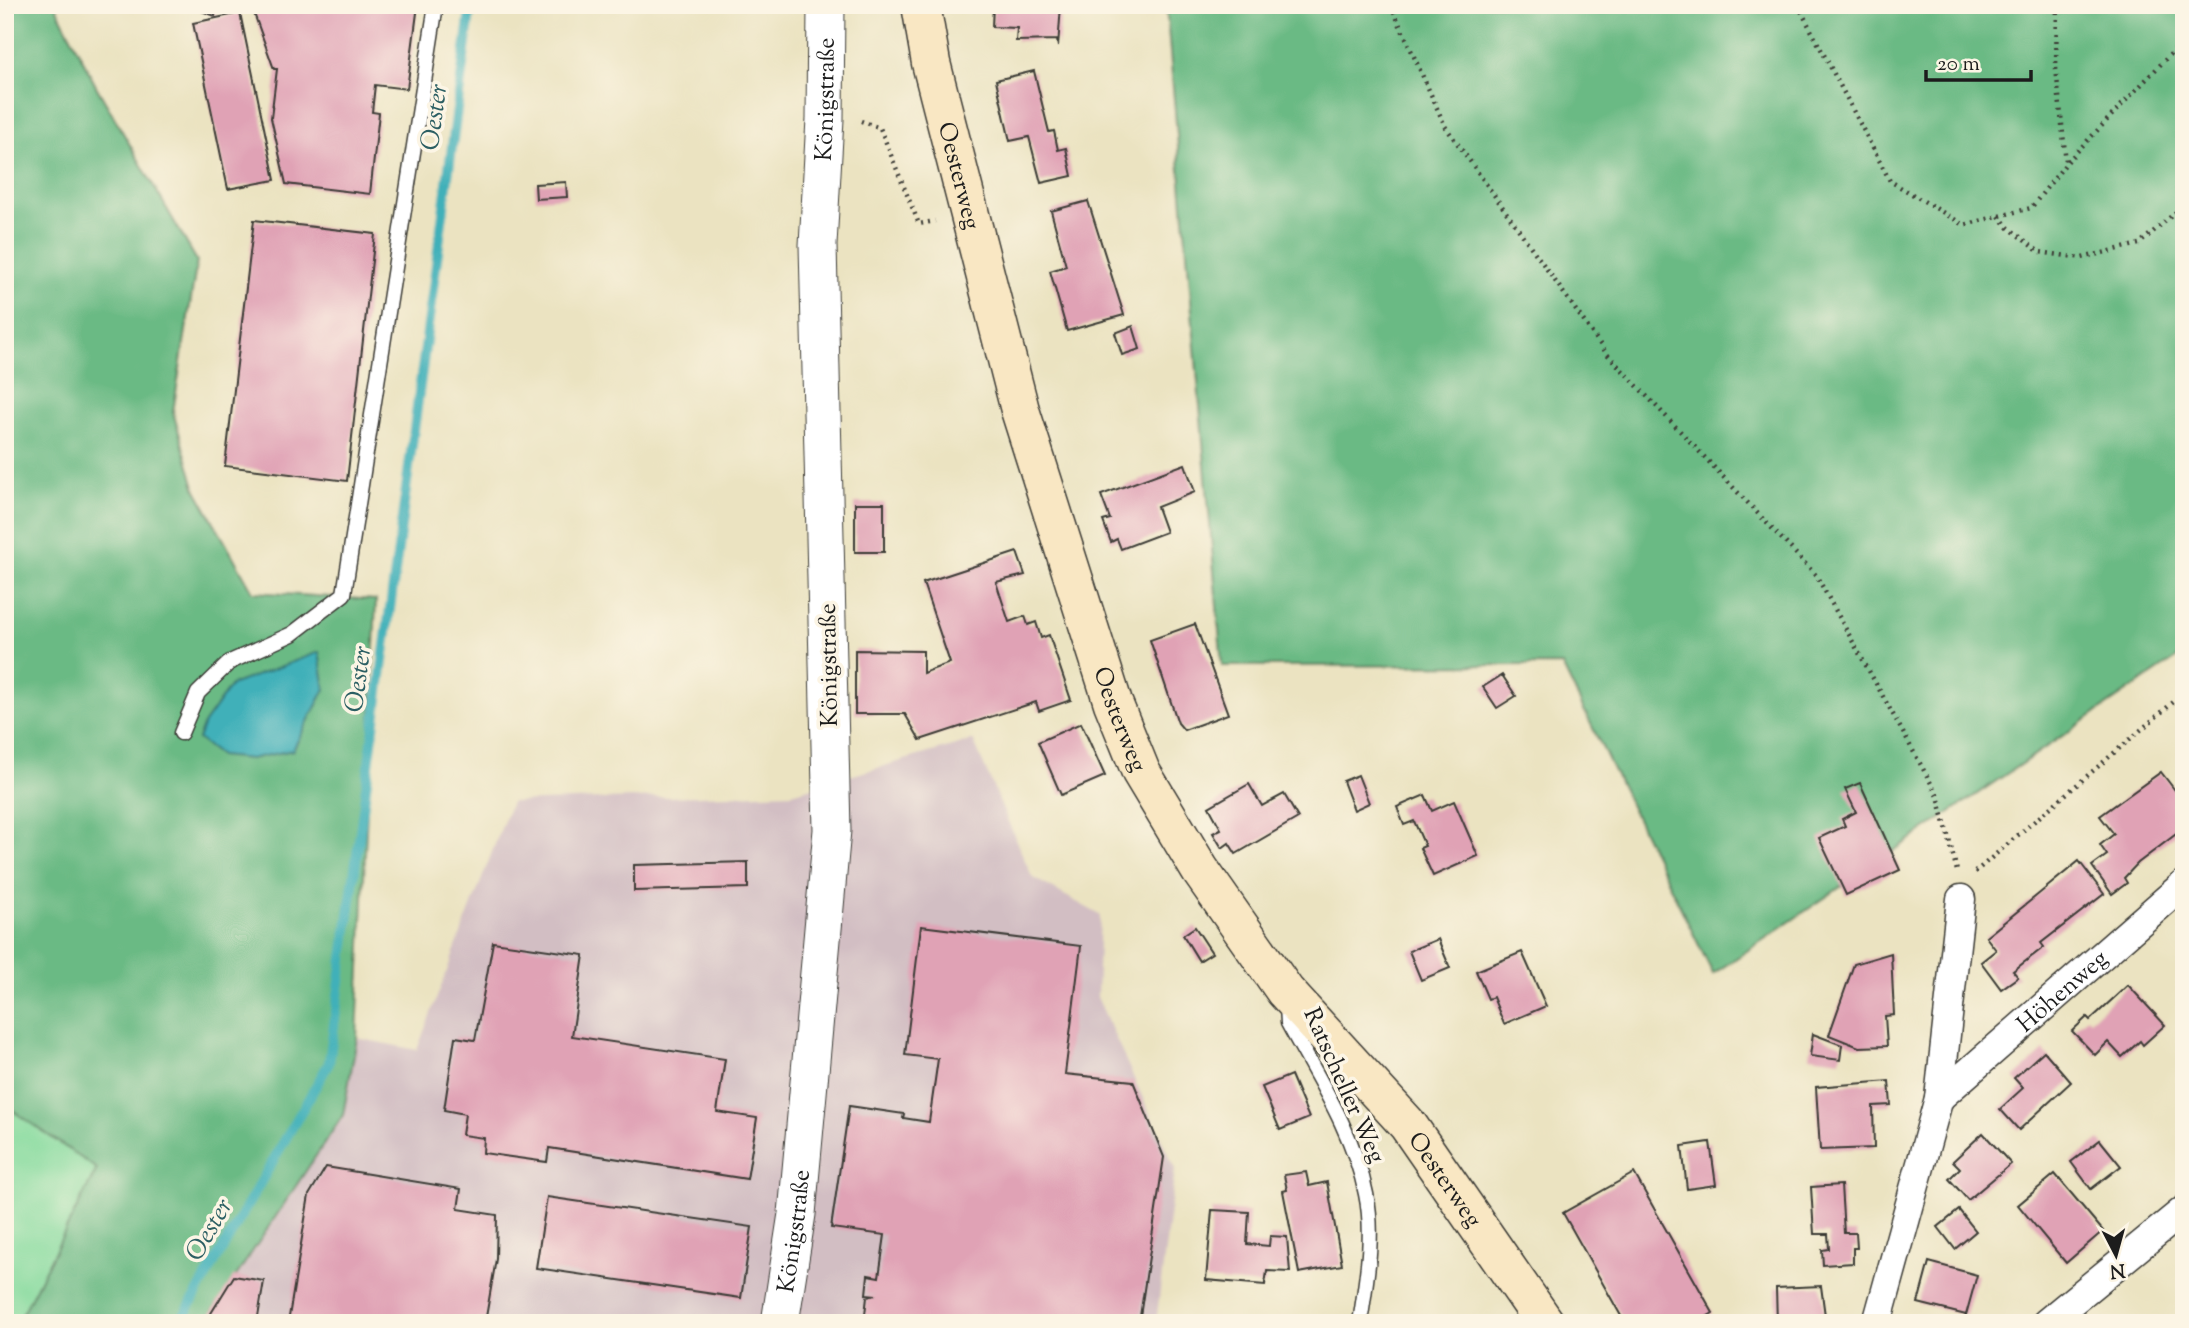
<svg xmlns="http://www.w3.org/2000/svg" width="2189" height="1328" font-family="'Sorts Mill Goudy',serif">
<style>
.industrial{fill:#d2bec3}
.green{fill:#84da9d;stroke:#507b5c;stroke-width:2}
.forest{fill:#6bba84;stroke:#446b50;stroke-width:2}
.water{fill:#40b0b9;stroke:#2e666a;stroke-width:2}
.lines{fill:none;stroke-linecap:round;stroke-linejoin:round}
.stream{stroke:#40b0b9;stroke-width:10}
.building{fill:#e0a2b5}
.service-casing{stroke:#3b3a35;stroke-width:17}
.minor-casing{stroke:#3b3a35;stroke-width:31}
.tertiary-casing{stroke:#3b3a35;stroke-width:39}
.secondary-casing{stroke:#3b3a35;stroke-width:41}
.path{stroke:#3b3a35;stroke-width:4.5;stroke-dasharray:2 5;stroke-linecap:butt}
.service{stroke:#fff;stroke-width:14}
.minor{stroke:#fff;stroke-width:28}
.tertiary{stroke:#fff;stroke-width:37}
.secondary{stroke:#f9e7c3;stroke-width:38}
.labels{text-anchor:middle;stroke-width:7;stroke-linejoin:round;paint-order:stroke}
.street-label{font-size:24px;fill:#1c1c1c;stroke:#fcf5e5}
.water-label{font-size:26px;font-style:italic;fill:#2c5f63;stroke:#fcf5e5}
</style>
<rect width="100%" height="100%" fill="#fcf5e5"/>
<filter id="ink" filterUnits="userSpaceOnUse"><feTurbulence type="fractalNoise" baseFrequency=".0143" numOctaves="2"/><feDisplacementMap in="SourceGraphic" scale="14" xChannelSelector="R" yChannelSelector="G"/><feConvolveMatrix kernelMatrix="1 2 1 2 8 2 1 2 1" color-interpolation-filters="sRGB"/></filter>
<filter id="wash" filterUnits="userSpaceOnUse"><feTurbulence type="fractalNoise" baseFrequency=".00686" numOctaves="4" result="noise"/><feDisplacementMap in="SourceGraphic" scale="28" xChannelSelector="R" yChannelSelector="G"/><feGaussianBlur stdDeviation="1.57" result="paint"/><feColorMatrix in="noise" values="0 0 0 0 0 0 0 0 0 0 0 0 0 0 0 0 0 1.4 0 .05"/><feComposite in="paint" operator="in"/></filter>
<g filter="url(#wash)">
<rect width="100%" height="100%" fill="#ebe3c1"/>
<!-- industrial -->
<path class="industrial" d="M 973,740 L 1032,877 L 1100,915 L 1097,997 L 1175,1169 L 1156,1323 L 205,1323 L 343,1115 L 357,1038 L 417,1050 L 511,802 L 792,793 Z"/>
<!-- green -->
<path class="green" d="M 10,1109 L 97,1169 L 18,1323 L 5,1323 L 5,1115 Z"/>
<!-- forest -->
<g class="forest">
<path d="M 5,5 L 59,5 L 57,9 L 96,86 L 197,261 L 173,412 L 196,490 L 253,592 L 376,600 L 357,1038 L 343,1115 L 205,1323 L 18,1323 L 97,1169 L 11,1109 L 5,1115 Z"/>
<path d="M 1166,5 L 2184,5 L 2184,653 L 1713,974 L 1562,665 L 1222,666 Z"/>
</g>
<!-- water -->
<path class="water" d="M 319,652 L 325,689 L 293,750 L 250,759 L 220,756 L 198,739 L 204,723 L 231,685 Z"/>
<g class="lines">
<!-- stream -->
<path class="stream" d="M 180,1323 L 329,1063 L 471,5"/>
</g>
<g id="blocks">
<!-- building -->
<g class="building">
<path d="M 185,5 L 218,5 L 215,16 Z"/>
<path d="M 251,5 L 418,5 L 407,89 L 375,85 L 372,112 L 379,113 L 370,194 L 286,184 L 271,118 L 277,69 L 274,69 Z"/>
<path d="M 993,5 L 1061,5 L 1058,47 L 1057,40 L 1016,41 L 1017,28 L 992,27 Z"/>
<path d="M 240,13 L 275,180 L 228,189 L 193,23 Z"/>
<path d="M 1034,71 L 1049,132 L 1054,131 L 1058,150 L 1066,148 L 1072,176 L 1041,183 L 1029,137 L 1010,141 L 996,80 Z"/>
<path d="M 566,182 L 567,197 L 536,199 L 535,184 Z"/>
<path d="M 1088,201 L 1124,315 L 1067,331 L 1050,271 L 1066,266 L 1051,211 Z"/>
<path d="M 254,220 L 375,234 L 347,481 L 225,466 Z"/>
<path d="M 1133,326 L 1140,349 L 1122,355 L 1115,333 Z"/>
<path d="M 1185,464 L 1195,492 L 1157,507 L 1166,532 L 1121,549 L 1117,539 L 1111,542 L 1103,521 L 1110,519 L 1101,495 Z"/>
<rect x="855" y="503" width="29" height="49"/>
<path d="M 1017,552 L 1025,575 L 996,582 L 1009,622 L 1025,616 L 1028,625 L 1036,622 L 1041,638 L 1049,635 L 1071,700 L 1039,711 L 1036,702 L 920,740 L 905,714 L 855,714 L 855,650 L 923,651 L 923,673 L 950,663 L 923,583 Z"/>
<path d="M 1195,624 L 1228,714 L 1184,730 L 1178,723 L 1150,640 Z"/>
<path d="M 1502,675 L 1516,696 L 1497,708 L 1483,687 Z"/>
<path d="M 1081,723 L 1105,776 L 1061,795 L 1038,742 Z"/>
<path d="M 2161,772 L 2184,802 L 2184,828 L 2138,863 L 2124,878 L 2127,883 L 2112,894 L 2092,866 L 2107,855 L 2100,845 L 2114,834 L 2100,816 Z"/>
<path d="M 1358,775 L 1369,803 L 1354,810 L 1343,781 Z"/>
<path d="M 1860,783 L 1900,870 L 1846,895 L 1819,838 L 1845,826 L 1842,819 L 1856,812 L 1845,789 Z"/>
<path d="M 1249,784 L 1262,806 L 1284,794 L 1298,818 L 1236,854 L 1229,843 L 1222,848 L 1213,833 L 1221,829 L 1209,807 Z"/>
<path d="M 1425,795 L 1432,811 L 1454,801 L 1478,856 L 1433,876 L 1420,848 L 1425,846 L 1414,821 L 1404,825 L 1397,807 Z"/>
<path d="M 2079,861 L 2104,894 L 2041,943 L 2044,947 L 2013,971 L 2018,977 L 2001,989 L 1981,962 L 1996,950 L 1986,937 Z"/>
<path d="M 748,862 L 748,888 L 634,891 L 634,865 Z"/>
<path d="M 921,926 L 1081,946 L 1065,1074 L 1133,1081 L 1164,1157 L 1139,1323 L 864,1323 L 867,1297 L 876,1295 L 866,1294 L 868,1275 L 879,1277 L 885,1235 L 831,1228 L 849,1106 L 904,1114 L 903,1118 L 929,1122 L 938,1059 L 905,1055 Z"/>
<path d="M 1195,927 L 1212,953 L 1199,961 L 1183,935 Z"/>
<path d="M 1438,939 L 1450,968 L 1421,980 L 1409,951 Z"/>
<path d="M 493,942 L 584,955 L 572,1036 L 725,1059 L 717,1112 L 757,1118 L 747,1179 L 549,1148 L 547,1162 L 483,1153 L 484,1138 L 462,1135 L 465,1114 L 444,1110 L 455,1037 L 475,1040 Z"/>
<path d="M 1522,952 L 1546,1006 L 1504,1024 L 1493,997 L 1488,999 L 1476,971 Z"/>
<path d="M 1891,953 L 1894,1015 L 1885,1016 L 1887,1046 L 1859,1047 L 1829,1035 L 1854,964 Z"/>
<path d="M 2128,985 L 2165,1025 L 2143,1045 L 2140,1041 L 2122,1057 L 2108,1042 L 2095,1055 L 2072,1031 L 2087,1017 L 2090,1020 Z"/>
<path d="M 1813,1034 L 1842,1045 L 1840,1060 L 1810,1056 Z"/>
<path d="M 2044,1051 L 2071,1082 L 2019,1130 L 2000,1109 L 2023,1088 L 2014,1078 Z"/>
<path d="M 1291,1075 L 1309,1118 L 1280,1130 L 1262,1087 Z"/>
<path d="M 1889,1081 L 1891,1105 L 1873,1106 L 1874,1148 L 1820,1150 L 1816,1087 Z"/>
<path d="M 1983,1133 L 2011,1164 L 1968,1200 L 1949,1179 L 1960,1168 L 1953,1161 Z"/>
<path d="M 2100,1140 L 2121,1166 L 2091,1189 L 2071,1162 Z"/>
<path d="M 1710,1142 L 1716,1185 L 1687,1189 L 1682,1146 Z"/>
<path d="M 326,1167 L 461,1189 L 458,1209 L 497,1215 L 496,1259 L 485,1323 L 288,1323 L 309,1195 Z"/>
<path d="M 1306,1172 L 1309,1186 L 1327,1182 L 1342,1265 L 1299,1273 L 1283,1191 L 1287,1190 L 1284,1175 Z"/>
<path d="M 1634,1173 L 1713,1313 L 1696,1323 L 1625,1323 L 1563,1213 Z"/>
<path d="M 2055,1174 L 2103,1231 L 2066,1263 L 2018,1205 Z"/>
<path d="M 1841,1185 L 1844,1233 L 1856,1233 L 1857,1248 L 1853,1248 L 1853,1263 L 1823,1265 L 1822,1250 L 1829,1249 L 1828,1234 L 1814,1234 L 1811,1187 Z"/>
<path d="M 547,1197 L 752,1227 L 741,1298 L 536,1268 Z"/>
<path d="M 1212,1210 L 1249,1212 L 1247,1244 L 1269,1246 L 1270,1236 L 1287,1237 L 1290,1272 L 1267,1271 L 1265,1285 L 1206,1280 Z"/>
<path d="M 1959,1210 L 1976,1231 L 1955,1249 L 1938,1227 Z"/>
<path d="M 1929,1262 L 1977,1275 L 1966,1315 L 1918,1303 Z"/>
<path d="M 234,1276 L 264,1281 L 257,1323 L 205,1323 Z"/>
<path d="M 1821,1286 L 1826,1323 L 1777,1323 L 1776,1288 Z"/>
</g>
</g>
</g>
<g filter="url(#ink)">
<use href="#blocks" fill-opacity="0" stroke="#3b3a35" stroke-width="2"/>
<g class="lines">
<!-- service casing -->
<g class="service-casing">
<g id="service">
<path d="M 181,733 L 198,693 L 230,662 L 292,634 L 344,594 L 436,5"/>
<path d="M 1287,1007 L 1288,1023 C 1317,1077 1354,1133 1366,1194 C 1375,1236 1366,1281 1360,1323"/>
</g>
</g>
<!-- minor casing -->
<g class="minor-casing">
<g id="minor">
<path id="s1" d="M 1939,1098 L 2184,884"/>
<path d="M 1877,1323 L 1939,1098 L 1961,899"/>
<path d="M 2046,1323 L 2184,1210"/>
</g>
</g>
<!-- tertiary casing -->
<g class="tertiary-casing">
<g id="tertiary">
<path id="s2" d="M 780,1323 L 797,1214 L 832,830 L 818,245 L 825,119 L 826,5"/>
</g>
</g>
<!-- secondary casing -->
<g class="secondary-casing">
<g id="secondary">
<path id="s3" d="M 921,5 L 931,63 L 1020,410 L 1113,703 L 1141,772 L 1200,870 L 1285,991 L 1408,1125 L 1545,1323"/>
</g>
</g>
<!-- path -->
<g class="path">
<path d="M 1391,5 L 1445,126 L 1607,354 L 1816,575 L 1938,796 L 1957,871"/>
<path d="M 1798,5 L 1890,181 L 1964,225 L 2031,208 L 2067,162 L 2184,40"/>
<path d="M 2057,5 L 2056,68 L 2066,162"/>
<path d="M 861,121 L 880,128 L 919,224 L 935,221"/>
<path d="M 1999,216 L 2009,228 L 2039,252 L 2082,258 L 2139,244 L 2184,205"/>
<path d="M 1975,872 L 2184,693"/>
</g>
<!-- service -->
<use href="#service" class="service"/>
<!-- minor -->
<use href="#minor" class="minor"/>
<!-- tertiary -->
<use href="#tertiary" class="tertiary"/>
<!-- secondary -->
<use href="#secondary" class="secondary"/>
</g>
</g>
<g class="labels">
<!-- street labels -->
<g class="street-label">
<text dy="8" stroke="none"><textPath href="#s2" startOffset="1227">Königstraße</textPath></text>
<text dy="8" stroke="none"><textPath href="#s3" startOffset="175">Oesterweg</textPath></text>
<text transform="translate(828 665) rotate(-91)" y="8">Königstraße</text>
<text dy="8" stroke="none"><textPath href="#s3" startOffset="742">Oesterweg</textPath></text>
<text dy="8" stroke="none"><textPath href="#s1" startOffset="163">Höhenweg</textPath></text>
<text transform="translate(1345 1085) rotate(66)" y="8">Ratscheller Weg</text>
<text dy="8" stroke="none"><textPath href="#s3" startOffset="1309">Oesterweg</textPath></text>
<text dy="8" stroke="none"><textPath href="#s2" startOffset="93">Königstraße</textPath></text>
</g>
<!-- water labels -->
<g class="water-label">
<text transform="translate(433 117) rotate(-82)" y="9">Oester</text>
<text transform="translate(357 679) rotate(-82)" y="9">Oester</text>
<text transform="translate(208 1229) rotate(-60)" y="9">Oester</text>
</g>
</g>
<!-- margin -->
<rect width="2189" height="1328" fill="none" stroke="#fcf5e5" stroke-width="28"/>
<!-- north arrow -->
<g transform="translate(2116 1255) rotate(174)" stroke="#fcf5e5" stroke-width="5" paint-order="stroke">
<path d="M0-5L12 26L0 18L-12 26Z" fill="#1c1c1c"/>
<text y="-10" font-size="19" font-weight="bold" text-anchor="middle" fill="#1c1c1c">N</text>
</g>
<!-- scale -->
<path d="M1926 70v10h105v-10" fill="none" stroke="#1c1c1c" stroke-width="3.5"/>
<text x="1937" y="70" font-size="21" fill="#1c1c1c" stroke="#fcf5e5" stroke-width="5" paint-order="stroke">20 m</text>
</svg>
